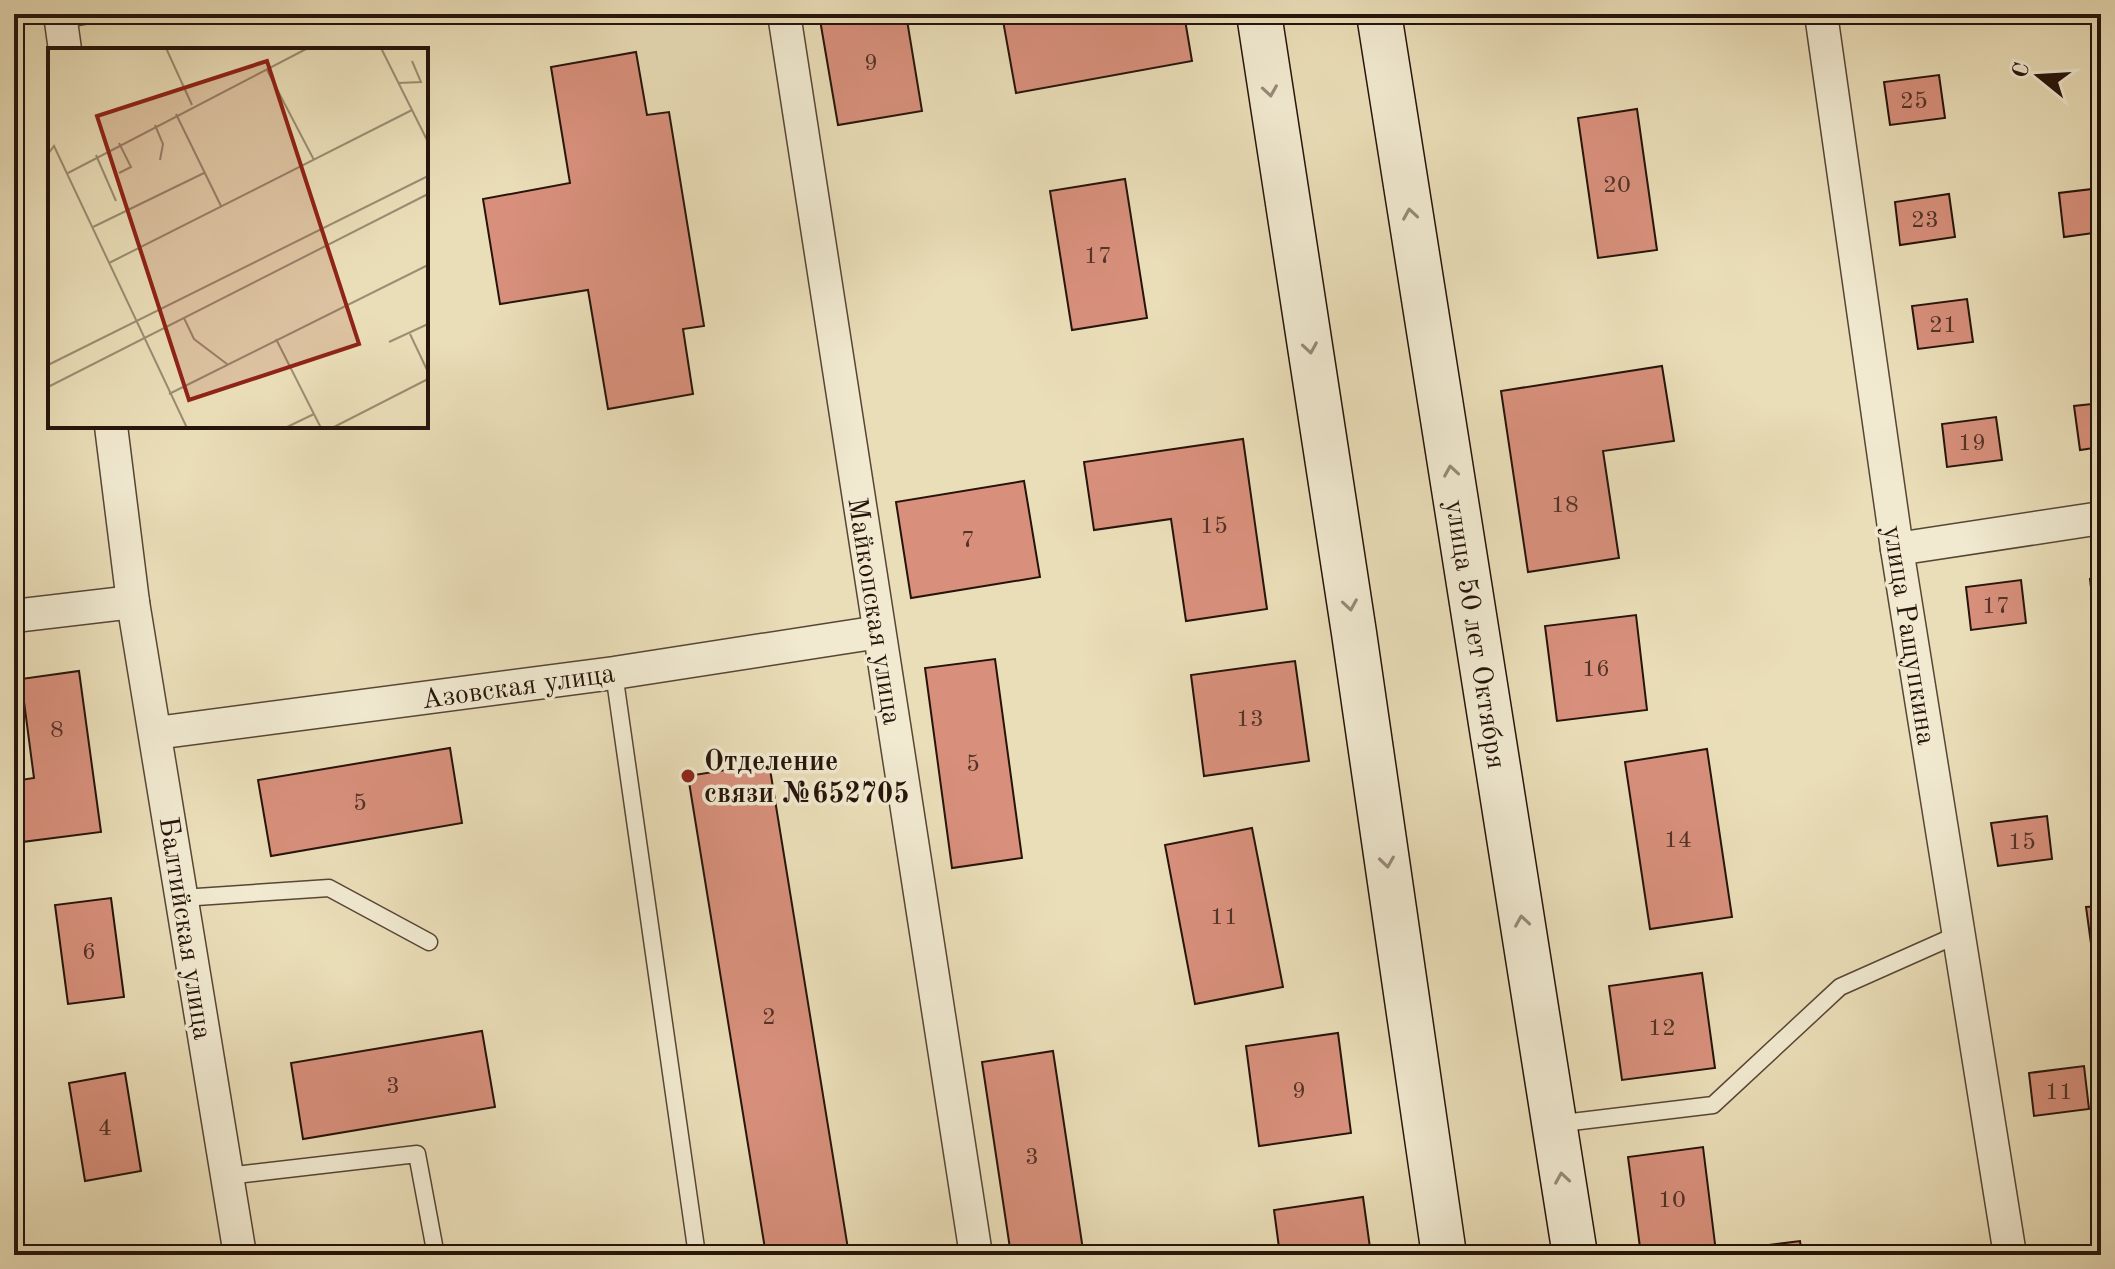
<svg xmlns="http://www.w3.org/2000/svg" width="2115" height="1269" font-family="'Old Standard TT',serif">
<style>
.building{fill:#d8907c;stroke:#26140b;stroke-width:2}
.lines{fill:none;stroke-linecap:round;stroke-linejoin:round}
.lane-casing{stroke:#574636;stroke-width:19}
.street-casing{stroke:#574636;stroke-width:35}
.secondary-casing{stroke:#26140b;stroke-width:47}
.lane{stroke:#f1ead1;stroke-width:16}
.street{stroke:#f1ead1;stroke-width:32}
.secondary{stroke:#f1ead1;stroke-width:44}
.oneway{stroke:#968a78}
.poi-dot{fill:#8f2418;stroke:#f1ead1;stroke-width:3}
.labels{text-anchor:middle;stroke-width:7;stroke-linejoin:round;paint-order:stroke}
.number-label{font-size:24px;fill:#523327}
.street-label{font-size:28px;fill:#26140b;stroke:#f1ead1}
.poi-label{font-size:28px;font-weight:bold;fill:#26140b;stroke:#f1ead1;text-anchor:start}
.inset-road{fill:none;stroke:#9c8d73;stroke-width:2}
.view{fill:#8f2418;fill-opacity:0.15;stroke:#8f2418;stroke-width:4}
.inset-edge{fill:none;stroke:#26140b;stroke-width:4}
</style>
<rect width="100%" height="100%" fill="#eadeb8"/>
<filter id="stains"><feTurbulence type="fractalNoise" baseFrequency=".0025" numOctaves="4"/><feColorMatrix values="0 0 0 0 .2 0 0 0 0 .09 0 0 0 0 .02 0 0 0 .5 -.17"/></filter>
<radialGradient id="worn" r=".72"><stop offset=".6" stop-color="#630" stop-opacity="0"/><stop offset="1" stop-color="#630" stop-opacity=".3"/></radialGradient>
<!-- building -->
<g class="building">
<path d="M 819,14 L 906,14 L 922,111 L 838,125 Z"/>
<path d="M 1184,14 L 1192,61 L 1016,93 L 1002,15 Z"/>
<path d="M 636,52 L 647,115 L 669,112 L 704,326 L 683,329 L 693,394 L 608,409 L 588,290 L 500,304 L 483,199 L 570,183 L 551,67 Z"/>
<path d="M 1939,75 L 1945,118 L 1890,125 L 1884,82 Z"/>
<path d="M 1637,109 L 1657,250 L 1598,258 L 1578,118 Z"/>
<path d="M 1125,179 L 1147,318 L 1072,330 L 1050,191 Z"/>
<path d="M 2101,188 L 2101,232 L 2064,237 L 2059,193 Z"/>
<path d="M 1949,194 L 1955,237 L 1900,245 L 1895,202 Z"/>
<path d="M 1967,299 L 1973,342 L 1918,349 L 1912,306 Z"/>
<path d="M 1662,366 L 1674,441 L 1603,451 L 1619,558 L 1528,572 L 1501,391 Z"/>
<path d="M 2101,403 L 2101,447 L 2080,450 L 2074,406 Z"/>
<path d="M 1996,417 L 2002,460 L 1947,467 L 1942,424 Z"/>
<path d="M 1243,439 L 1267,609 L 1186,621 L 1171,519 L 1094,530 L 1084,462 Z"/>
<path d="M 1024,481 L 1040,577 L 911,598 L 896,502 Z"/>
<path d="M 2101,578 L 2101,622 L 2095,623 L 2090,579 Z"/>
<path d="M 2021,580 L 2026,623 L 1971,630 L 1966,587 Z"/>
<path d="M 1636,615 L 1647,710 L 1557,721 L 1545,626 Z"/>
<path d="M 995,659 L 1022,858 L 952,868 L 925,668 Z"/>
<path d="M 1295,661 L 1309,761 L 1204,776 L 1191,675 Z"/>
<path d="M 79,671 L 101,832 L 14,843 L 14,781 L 34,778 L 21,679 Z"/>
<path d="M 450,748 L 462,823 L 271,856 L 258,780 Z"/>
<path d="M 1707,749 L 1732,917 L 1650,929 L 1625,762 Z"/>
<path d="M 769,763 L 849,1255 L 766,1255 L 688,776 Z"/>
<path d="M 2047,816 L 2052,859 L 1998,866 L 1991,823 Z"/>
<path d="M 1252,828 L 1283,987 L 1195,1004 L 1165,845 Z"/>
<path d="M 111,898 L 124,997 L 68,1004 L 55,905 Z"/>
<path d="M 2101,906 L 2101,950 L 2092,951 L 2086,907 Z"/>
<path d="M 1702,973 L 1715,1068 L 1622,1080 L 1609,986 Z"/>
<path d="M 482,1031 L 495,1107 L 303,1139 L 291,1063 Z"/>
<path d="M 1338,1033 L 1351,1133 L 1259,1146 L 1246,1046 Z"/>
<path d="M 1053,1051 L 1083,1250 L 1050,1255 L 1011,1255 L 982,1062 Z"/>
<path d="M 2084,1066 L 2089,1109 L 2034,1116 L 2029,1073 Z"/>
<path d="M 125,1073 L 141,1171 L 85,1181 L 69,1083 Z"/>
<path d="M 1703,1147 L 1716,1252 L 1800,1241 L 1802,1255 L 1641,1255 L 1628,1157 Z"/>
<path d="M 1363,1197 L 1371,1255 L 1280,1255 L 1274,1210 Z"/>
</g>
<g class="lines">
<!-- lane casing -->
<g class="lane-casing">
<g id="lane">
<path d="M 61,20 L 95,14"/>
<path d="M 614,673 L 697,1255"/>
<path d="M 182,898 L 329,888 L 429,942"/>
<path d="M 1555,1124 L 1713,1105 L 1840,987 L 1959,934"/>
<path d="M 227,1176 L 417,1154 L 434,1245"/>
</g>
</g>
<!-- street casing -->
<g class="street-casing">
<g id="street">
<path d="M 60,14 L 65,50"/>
<path d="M 784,14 L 976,1255"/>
<path d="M 1821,14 L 1897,549 L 2010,1255"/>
<path d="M 111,426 L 133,602 L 240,1255"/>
<path d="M 1897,549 L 2101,518"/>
<path d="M 14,616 L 133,602"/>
<path d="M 156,733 L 614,673 L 879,632"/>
</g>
</g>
<!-- secondary casing -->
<g class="secondary-casing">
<g id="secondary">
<path d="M 1259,14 L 1354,633 L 1444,1255"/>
<path d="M 1379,14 L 1575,1255"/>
</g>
</g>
<!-- lane -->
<use href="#lane" class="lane"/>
<!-- street -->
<use href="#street" class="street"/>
<!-- secondary -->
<use href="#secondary" class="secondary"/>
</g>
<!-- one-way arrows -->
<defs><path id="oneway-chevron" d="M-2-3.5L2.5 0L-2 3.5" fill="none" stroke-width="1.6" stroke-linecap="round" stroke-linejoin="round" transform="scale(2)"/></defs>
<g class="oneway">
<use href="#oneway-chevron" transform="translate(1270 91) rotate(81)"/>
<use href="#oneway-chevron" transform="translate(1410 214) rotate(-99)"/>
<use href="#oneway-chevron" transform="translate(1310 348) rotate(81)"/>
<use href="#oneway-chevron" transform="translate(1451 471) rotate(-99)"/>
<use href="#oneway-chevron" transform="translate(1350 605) rotate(81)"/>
<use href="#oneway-chevron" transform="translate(1387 862) rotate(82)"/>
<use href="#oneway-chevron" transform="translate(1522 921) rotate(-99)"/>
<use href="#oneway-chevron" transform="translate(1562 1178) rotate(-99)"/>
</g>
<!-- markers -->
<circle class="poi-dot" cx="688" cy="776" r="8"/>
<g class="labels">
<!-- number labels -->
<g class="number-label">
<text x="871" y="70">9</text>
<text x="1914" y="108">25</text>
<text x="1617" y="192">20</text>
<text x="1925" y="227">23</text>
<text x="1098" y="263">17</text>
<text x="1943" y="332">21</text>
<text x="1972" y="450">19</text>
<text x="1565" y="512">18</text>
<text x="1214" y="533">15</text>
<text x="968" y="547">7</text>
<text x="1996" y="613">17</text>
<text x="1596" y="676">16</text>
<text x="1250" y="726">13</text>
<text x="57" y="737">8</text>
<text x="973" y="771">5</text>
<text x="360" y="810">5</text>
<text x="1678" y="847">14</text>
<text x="2022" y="849">15</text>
<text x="1224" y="924">11</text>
<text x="89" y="959">6</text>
<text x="769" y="1024">2</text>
<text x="1662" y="1035">12</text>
<text x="393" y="1093">3</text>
<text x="1299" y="1098">9</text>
<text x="2059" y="1099">11</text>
<text x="105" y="1135">4</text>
<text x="1032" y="1164">3</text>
<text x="1672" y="1207">10</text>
</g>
<!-- street labels -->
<g class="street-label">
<text transform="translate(876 611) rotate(81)" y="10">Майкопская улица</text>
<text transform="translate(1477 634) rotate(81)" y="10">улица 50 лет Октября</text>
<text transform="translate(1911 635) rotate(81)" y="10">улица Ращупкина</text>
<text transform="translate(518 685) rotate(-8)" y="10">Азовская улица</text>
<text transform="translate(187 928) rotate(81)" y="10">Балтийская улица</text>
</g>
<!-- poi labels -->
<g class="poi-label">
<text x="704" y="770">Отделение<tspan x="704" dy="32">связи №652705</tspan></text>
</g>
</g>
<!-- overview -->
<g transform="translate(48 48)">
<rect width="380" height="380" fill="#eadeb8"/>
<path class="inset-road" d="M 118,0 L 144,57M 333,0 L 380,94M 219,22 L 266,112M 350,35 L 373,34 L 364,13M 128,66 L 173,158M 107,77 L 115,96 L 112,112M 0,106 L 6,98 L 139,380M 48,107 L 68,153M 20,125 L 260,0M 71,125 L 83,119 L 71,95M 45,179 L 156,125M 61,215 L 364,62M 136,270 L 146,291 L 179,316M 362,286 L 380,324M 228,291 L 273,380M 341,294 L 380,276M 0,317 L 380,128M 0,339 L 380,146M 121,346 L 380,217M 237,380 L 266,366M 284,380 L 380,331"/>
<path class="view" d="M 219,13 L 311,296 L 141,352 L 49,68 Z"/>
<rect width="380" height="380" class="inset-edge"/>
</g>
<!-- margin -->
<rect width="2115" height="1269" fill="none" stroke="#eadeb8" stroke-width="48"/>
<rect x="16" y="16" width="2083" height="1237" fill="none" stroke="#26140b" stroke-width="4"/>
<rect x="24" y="24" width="2067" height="1221" fill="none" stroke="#26140b" stroke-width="2"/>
<!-- north arrow -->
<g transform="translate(2039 76) rotate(288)" stroke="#f1ead1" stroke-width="6" paint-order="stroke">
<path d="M0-6L14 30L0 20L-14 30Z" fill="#26140b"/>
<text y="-12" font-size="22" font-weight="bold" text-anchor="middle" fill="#26140b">С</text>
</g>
<rect width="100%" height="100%" filter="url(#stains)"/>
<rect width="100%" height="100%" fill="url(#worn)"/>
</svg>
